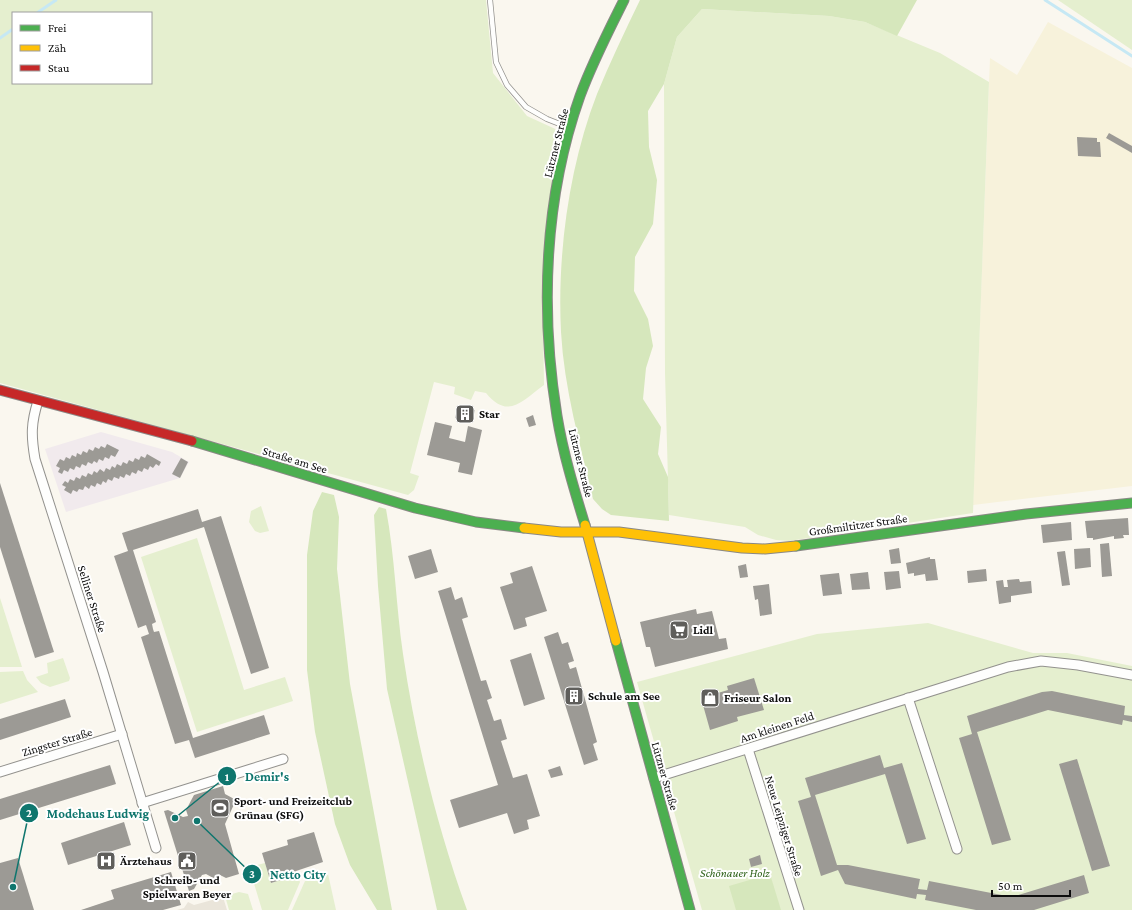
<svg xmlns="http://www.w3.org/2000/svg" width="1132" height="910" font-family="'Crimson Pro',serif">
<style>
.industrial{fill:#f1eaed}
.farmland{fill:#f7f2db}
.green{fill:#e5efcf;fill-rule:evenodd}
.forest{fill:#d6e7bc}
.plaza{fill:#eae5da}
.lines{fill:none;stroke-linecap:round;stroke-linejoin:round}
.stream{stroke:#c6e8f4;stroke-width:3}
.building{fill:#9c9a95}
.lane-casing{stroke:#93928e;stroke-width:6}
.street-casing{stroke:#93928e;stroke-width:11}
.fast-casing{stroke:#8a8885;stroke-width:11}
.slow-casing{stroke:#8a8885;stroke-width:11}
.jam-casing{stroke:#8a8885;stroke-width:11}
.lane{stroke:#fefefd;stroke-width:4.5}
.street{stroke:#fefefd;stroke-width:9}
.fast{stroke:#4caf50;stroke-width:9}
.slow{stroke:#ffc107;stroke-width:9}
.jam{stroke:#c62828;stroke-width:9}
.labels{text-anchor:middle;stroke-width:4;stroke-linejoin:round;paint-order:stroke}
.street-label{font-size:12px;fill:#0c0c0c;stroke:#fff}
.poi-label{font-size:12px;font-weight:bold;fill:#0c0c0c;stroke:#fff;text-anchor:start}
.park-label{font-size:12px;font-style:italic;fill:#30631c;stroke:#fff}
.leader{fill:none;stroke:#0f766e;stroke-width:1.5}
.callout-dot{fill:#0f766e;stroke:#fff;stroke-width:1.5}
.mark-label{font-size:12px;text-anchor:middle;font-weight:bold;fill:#fff}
.callout-label{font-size:13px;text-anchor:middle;font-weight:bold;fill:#0f766e;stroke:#fff;stroke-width:4;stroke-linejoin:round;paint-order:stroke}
</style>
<rect width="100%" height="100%" fill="#faf7ef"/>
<!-- industrial -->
<path class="industrial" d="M 101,432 L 172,452 L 189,462 L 180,478 L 66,512 L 45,449 Z"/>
<!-- farmland -->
<path class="farmland" d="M 1048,22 L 1132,68 L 1132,486 L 973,505 L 990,58 L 1017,75 Z"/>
<!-- green -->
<g class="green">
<path d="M 0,0 L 486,0 L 493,73 L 527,116 L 564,133 L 543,323 L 544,385 C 522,401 508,420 486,393 L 475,391 L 471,400 L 454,394 L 455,387 L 434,382 L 410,473 L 419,476 L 414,490 L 408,495 L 0,383 ZM 13,13 L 151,13 L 151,83 L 13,83 Z"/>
<path d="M 1058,0 L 1132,0 L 1132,50 Z"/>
<path d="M 702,9 L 829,16 L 865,22 L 940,53 L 989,82 L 973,513 L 789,541 L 776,540 L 758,535 L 745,527 L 669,515 L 665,373 L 664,84 L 677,37 Z"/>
<path d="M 261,506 L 269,531 L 260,533 L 255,531 L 249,522 L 251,511 Z"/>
<path d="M 197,538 L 244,690 L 285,677 L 293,701 L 197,732 L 141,557 Z"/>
<path d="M 0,598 L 22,667 L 0,667 Z"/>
<path d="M 928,623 L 1033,653 L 1067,653 L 1132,666 L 1132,910 L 702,910 L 637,682 L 817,634 Z"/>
<path d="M 63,658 L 70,678 L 69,681 L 50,687 L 41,683 L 36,677 L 48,673 L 47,663 Z"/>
<path d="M 23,671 L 27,680 L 38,692 L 0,704 L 0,672 Z"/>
<path d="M 265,863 L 271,883 L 297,875 L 300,882 L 288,910 L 262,910 L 249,867 Z"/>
<path d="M 328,874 L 336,910 L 292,910 L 305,881 Z"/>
<path d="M 239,892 L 248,894 L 253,910 L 229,910 L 225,896 Z"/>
</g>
<!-- forest -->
<g class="forest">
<path d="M 640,0 L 917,0 L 897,36 L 865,22 L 829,16 L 702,9 L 677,37 L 664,84 L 648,111 L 649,147 L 657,180 L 653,224 L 635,257 L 634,291 L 648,319 L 653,346 L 646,368 L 643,399 L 661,427 L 658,454 L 668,477 L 669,521 L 611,515 L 602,509 L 593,499 C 580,444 564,388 561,332 C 557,255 569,166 597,94 C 610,62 625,31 640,0 Z"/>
<path d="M 322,492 L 334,495 L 339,517 L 337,569 L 350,684 L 392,910 L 377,910 L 350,865 L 335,824 L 315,732 L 307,670 L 307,555 L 313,511 Z"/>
<path d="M 379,507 L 386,509 C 395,557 396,606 403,654 C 416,741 437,827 467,910 L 437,910 L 387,689 L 378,586 L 374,515 Z"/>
<path d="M 770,874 L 781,910 L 736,910 L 729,886 Z"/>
</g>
<!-- plaza -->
<path class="plaza" d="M 223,897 L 227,910 L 177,910 L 184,908 L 188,902 L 194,905 Z"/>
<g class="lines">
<!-- stream -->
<g class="stream">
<path d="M 1045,0 L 1132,56"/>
<path d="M 37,13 L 56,0"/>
<path d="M 0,38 L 13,29"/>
</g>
</g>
<!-- building -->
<g class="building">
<path d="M 1109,133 L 1132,146 L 1132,153 L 1106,138 Z"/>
<path d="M 1077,137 L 1097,138 L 1097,142 L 1100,142 L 1101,157 L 1078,156 Z"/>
<path d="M 458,406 L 475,410 L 472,422 L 455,418 Z"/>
<path d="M 533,415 L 536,425 L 529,427 L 526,418 Z"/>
<path d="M 435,422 L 452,426 L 449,438 L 465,442 L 468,426 L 482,430 L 472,475 L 458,472 L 460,463 L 427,455 Z"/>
<path d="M 107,444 L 119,450 L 115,457 L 111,455 L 109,459 L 105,457 L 103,461 L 99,459 L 97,463 L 94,461 L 92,464 L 88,462 L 86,466 L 82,464 L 80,468 L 76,466 L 74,470 L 70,468 L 68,472 L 64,470 L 62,474 L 58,472 L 60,468 L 56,466 L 60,459 L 64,461 L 66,457 L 70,459 L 72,455 L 76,457 L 77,453 L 81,455 L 83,451 L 87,453 L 89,449 L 93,451 L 95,447 L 99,449 L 101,446 L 105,448 Z"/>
<path d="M 147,454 L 161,462 L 159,466 L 156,464 L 153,468 L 150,466 L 148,470 L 144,468 L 142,472 L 138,470 L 136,474 L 132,472 L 130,476 L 126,474 L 124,478 L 120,476 L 119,479 L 114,477 L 112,481 L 108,479 L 106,483 L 103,481 L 101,485 L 97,483 L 95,487 L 91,485 L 89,489 L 85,486 L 83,490 L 79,489 L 77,492 L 73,490 L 71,494 L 64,490 L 66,487 L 62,485 L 65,481 L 68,483 L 70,479 L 74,481 L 76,477 L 80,479 L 82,475 L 86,477 L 88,473 L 92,475 L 94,471 L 97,473 L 100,469 L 104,472 L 106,468 L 110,470 L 112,466 L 115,468 L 117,464 L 121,466 L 123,462 L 127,464 L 129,460 L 133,462 L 135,458 L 139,460 L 141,456 L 145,458 Z"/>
<path d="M 181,458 L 188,462 L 180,478 L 172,474 Z"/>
<path d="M 0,483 L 54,652 L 35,658 L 0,547 Z"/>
<path d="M 198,509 L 202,522 L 221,516 L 269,668 L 251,674 L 204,527 L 133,550 L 156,622 L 152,624 L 153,629 L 154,632 L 159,631 L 193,738 L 264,715 L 270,734 L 195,758 L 189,740 L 175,744 L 141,637 L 149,634 L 146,625 L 138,628 L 114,556 L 128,551 L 122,533 Z"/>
<path d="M 1128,518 L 1129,535 L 1123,535 L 1124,538 L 1114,539 L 1114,536 L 1093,540 L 1093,538 L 1087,538 L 1085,521 Z"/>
<path d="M 1071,522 L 1072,540 L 1043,543 L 1041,525 Z"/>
<path d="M 1109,543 L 1112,576 L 1102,577 L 1100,544 Z"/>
<path d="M 899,548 L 901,563 L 891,564 L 889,550 Z"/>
<path d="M 1090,548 L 1091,567 L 1075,569 L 1074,549 Z"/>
<path d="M 431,549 L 438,572 L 415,579 L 408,556 Z"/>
<path d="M 1065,551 L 1070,585 L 1062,586 L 1057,552 Z"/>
<path d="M 930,557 L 930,559 L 935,559 L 938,580 L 926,581 L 925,574 L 914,576 L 914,573 L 908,574 L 906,563 Z"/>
<path d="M 746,564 L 748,577 L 740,578 L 738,566 Z"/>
<path d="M 532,566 L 547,611 L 525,618 L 527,626 L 514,630 L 500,587 L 513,583 L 510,573 Z"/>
<path d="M 986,569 L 987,581 L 968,583 L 967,571 Z"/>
<path d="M 899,571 L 901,588 L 886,590 L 884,572 Z"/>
<path d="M 868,572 L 870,589 L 852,590 L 850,574 Z"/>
<path d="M 839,573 L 842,594 L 823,596 L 820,575 Z"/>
<path d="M 1019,579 L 1020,582 L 1031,581 L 1032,593 L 1011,596 L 1011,602 L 999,604 L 996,581 L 1003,580 L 1004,587 L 1008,587 L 1007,580 Z"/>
<path d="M 769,584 L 772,614 L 760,616 L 758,599 L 755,600 L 753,586 Z"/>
<path d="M 451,587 L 455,600 L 462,597 L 468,617 L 462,619 L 481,681 L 486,680 L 492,698 L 487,700 L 494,721 L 501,719 L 507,739 L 501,741 L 513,778 L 527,774 L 540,816 L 527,820 L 529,829 L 514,834 L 507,813 L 459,828 L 450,800 L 498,785 L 438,591 Z"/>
<path d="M 696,609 L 697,614 L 712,611 L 719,639 L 726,638 L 728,649 L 655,667 L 650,647 L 646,647 L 640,622 Z"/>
<path d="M 558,632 L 562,644 L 568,642 L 574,661 L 568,663 L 570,669 L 576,667 L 597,742 L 593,744 L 598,760 L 584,765 L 544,637 Z"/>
<path d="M 531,653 L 545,699 L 524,706 L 510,660 Z"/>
<path d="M 754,678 L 764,710 L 737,717 L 738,721 L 710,730 L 701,698 L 728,690 L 727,686 Z"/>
<path d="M 1052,691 L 1125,706 L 1124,715 L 1132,716 L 1132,722 L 1123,720 L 1122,725 L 1048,710 L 977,732 L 1011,840 L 992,845 L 959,738 L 972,734 L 967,716 L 1042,692 Z"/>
<path d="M 65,699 L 71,717 L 0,740 L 0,719 Z"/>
<path d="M 880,755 L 884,768 L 902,763 L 926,839 L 907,844 L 885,774 L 815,795 L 837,865 L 848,865 L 920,879 L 918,889 L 927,890 L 929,881 L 1012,897 L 1084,875 L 1089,893 L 1034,910 L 976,910 L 925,900 L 926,895 L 917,894 L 916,899 L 845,884 L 838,870 L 821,876 L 798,801 L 811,797 L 805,778 Z"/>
<path d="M 1077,759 L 1110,866 L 1092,871 L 1059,764 Z"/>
<path d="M 110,765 L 116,784 L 0,820 L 0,799 Z"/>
<path d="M 560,766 L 563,775 L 551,778 L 548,770 Z"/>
<path d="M 223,786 L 225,794 L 236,800 L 225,824 L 239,874 L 226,878 L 220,875 L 217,880 L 206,874 L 202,875 L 194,889 L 189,891 L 164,811 L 168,810 L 183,817 L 188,816 L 186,810 L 194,795 Z"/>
<path d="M 124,822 L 131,845 L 68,865 L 61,843 Z"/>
<path d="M 314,832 L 323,862 L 296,871 L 297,875 L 271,883 L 262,853 L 288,845 L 287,840 Z"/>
<path d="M 760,855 L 762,864 L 751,867 L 749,859 Z"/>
<path d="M 18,858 L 34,910 L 0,910 L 0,863 Z"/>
<path d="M 171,872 L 181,905 L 163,910 L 81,910 L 114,899 L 111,890 Z"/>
</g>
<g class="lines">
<!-- lane casing -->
<g class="lane-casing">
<path id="lane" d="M 490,0 L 496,62 L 507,85 L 526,107 L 547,119 L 570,128"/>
</g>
<!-- street casing -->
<g class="street-casing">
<g id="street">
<path d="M 38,401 C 31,423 31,436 35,459 L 103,672 L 156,848"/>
<path d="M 908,698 L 957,849"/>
<path d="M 748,749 L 799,910"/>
<path d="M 0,772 L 122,734"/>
<path d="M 654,778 L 1008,667 L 1041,661 L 1078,665 L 1132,675"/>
<path d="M 142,803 L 283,759"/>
</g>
</g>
<!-- fast casing -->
<g class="fast-casing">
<g id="fast">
<path d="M 192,441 L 415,508 L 476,522 L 524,528"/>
<path d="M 585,525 C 574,489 563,453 557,416 C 540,311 544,197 580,96 C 592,63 608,32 624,0"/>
<path d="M 796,546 L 1026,514 L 1132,503"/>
<path d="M 616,641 L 690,910"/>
</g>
</g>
<!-- slow casing -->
<g class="slow-casing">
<g id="slow">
<path d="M 585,525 L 616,641"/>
<path d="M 524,528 L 561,532 L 619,532 L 742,548 L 765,549 L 796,546"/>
</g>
</g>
<!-- jam casing -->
<g class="jam-casing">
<path id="jam" d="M 0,390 L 192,441"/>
</g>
<!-- lane -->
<use href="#lane" class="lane"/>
<!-- street -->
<use href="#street" class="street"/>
<!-- fast -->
<use href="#fast" class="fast"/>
<!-- slow -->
<use href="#slow" class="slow"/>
<!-- jam -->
<use href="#jam" class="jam"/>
</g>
<!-- icons -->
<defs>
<g id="building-square" transform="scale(1)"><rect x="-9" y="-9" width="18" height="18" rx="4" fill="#5f5e5b" stroke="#fff"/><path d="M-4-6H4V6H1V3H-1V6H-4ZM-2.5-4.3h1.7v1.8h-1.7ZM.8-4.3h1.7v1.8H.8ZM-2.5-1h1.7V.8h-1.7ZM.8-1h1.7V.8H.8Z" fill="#fff"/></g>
<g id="supermarket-square" transform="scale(1)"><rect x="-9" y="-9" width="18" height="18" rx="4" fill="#5f5e5b" stroke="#fff"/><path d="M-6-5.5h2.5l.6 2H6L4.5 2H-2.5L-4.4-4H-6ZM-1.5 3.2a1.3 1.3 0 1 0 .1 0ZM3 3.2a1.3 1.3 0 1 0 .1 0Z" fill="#fff"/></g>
<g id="shop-square" transform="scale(1)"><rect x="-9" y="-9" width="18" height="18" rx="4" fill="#5f5e5b" stroke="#fff"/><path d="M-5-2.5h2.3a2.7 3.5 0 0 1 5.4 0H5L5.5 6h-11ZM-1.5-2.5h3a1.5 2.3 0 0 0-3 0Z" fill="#fff"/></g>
<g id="stadium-square" transform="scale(1)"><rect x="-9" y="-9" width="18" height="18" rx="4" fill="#5f5e5b" stroke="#fff"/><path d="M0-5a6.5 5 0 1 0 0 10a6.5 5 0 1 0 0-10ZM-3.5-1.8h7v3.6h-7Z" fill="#fff"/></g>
<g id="hospital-square" transform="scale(1)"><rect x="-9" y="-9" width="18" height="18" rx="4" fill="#5f5e5b" stroke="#fff"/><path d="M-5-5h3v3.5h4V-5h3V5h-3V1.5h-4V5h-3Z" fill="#fff"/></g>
<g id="civic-square" transform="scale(1)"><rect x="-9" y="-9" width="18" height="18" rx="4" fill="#5f5e5b" stroke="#fff"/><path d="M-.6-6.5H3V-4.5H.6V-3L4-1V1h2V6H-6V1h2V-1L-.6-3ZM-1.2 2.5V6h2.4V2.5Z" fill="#fff"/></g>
</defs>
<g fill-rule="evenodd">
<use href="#building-square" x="465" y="414"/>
<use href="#supermarket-square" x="679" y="630"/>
<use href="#building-square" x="574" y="696"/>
<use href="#shop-square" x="710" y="698"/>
<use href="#stadium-square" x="220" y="808"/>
<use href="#hospital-square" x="106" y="861"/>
<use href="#civic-square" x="187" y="861"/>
</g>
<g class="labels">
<!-- street labels -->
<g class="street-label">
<text transform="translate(556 143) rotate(-76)" y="4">Lützner Straße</text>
<text transform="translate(295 460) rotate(17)" y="4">Straße am See</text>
<text transform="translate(581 463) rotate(76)" y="4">Lützner Straße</text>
<text transform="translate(858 525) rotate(-8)" y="4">Großmiltitzer Straße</text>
<text transform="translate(92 599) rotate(72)" y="4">Selliner Straße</text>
<text transform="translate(777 727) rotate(-18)" y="4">Am kleinen Feld</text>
<text transform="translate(57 742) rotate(-17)" y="4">Zingster Straße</text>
<text transform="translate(665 776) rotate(74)" y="4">Lützner Straße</text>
<text transform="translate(784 826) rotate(73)" y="4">Neue Leipziger Straße</text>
</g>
<!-- poi labels -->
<g class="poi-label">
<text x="479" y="418">Star</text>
<text x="693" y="634">Lidl</text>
<text x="588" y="700">Schule am See</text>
<text x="724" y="702">Friseur Salon</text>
<text x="234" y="805">Sport- und Freizeitclub<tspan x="234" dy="14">Grünau (SFG)</tspan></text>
<text x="120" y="865">Ärztehaus</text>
<text x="187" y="884" text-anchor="middle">Schreib- und<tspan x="187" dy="14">Spielwaren Beyer</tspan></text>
</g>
<!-- park labels -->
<g class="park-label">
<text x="735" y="877">Schönauer Holz</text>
</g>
</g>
<!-- callouts -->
<path class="leader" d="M175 818L227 776M13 887L29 813M197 821L252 874"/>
<g class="callout-dot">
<circle cx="175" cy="818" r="4"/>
<circle cx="13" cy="887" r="4"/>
<circle cx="197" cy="821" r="4"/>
<circle cx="227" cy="776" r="10"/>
<circle cx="29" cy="813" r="10"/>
<circle cx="252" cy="874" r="10"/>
</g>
<g class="mark-label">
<text x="227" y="781">1</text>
<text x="29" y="817">2</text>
<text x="252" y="878">3</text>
</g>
<g class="callout-label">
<text x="267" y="781">Demir's</text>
<text x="98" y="818">Modehaus Ludwig</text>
<text x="298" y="879">Netto City</text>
</g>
<!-- legend -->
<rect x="12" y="12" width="140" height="72" fill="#ffffff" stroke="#9e9e9e"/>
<rect x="20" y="25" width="20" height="6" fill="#4caf50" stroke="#9e9e9e"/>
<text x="48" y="32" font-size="12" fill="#0c0c0c">Frei</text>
<rect x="20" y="45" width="20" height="6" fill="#ffc107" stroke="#9e9e9e"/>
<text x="48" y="52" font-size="12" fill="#0c0c0c">Zäh</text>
<rect x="20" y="65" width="20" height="6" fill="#c62828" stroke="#9e9e9e"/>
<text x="48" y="72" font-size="12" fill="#0c0c0c">Stau</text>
<!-- scale -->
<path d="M992 890v6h78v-6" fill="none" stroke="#0c0c0c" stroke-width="2"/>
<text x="998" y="890" font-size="12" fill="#0c0c0c" stroke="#ffffff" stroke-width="3" paint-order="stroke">50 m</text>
</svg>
